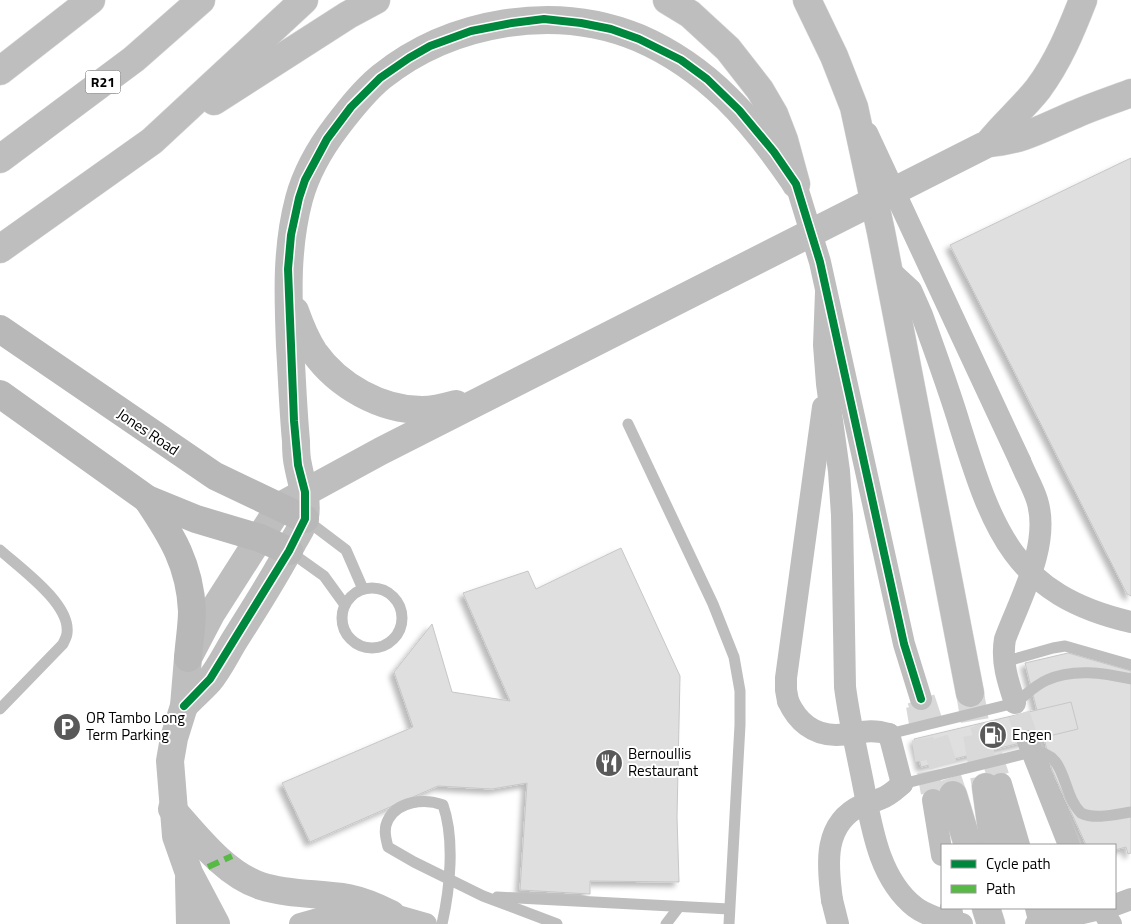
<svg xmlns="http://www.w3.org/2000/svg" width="1131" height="924" font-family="'Titillium Web',sans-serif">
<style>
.building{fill:#dfdfdf;stroke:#c7c7c7;filter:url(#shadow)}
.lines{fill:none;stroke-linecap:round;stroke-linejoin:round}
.minor-tunnel{stroke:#d9d9d9;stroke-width:22;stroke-dasharray:22 11;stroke-linecap:butt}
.motorway-tunnel{stroke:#d9d9d9;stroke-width:28;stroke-dasharray:28 14;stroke-linecap:butt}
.motorway-casing{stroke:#dbdbdb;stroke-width:29}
.service{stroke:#bebebe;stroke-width:11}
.minor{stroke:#bebebe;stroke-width:22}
.tertiary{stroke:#bebebe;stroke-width:28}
.secondary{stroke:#b8b8b8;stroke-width:28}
.motorway{stroke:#bebebe;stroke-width:28}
.service-bridge{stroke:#bebebe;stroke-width:11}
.minor-bridge{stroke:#bebebe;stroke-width:22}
.tertiary-bridge{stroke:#bebebe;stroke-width:28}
.quiet{stroke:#58b947;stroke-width:6;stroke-dasharray:12 6;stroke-linecap:butt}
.cycleway-casing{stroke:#fff;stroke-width:11}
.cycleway{stroke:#00873e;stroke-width:8}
.labels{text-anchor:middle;stroke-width:4;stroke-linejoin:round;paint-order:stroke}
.shield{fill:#fff;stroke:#4c4c4c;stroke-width:1}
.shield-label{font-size:14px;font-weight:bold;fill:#000}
.street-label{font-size:15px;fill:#000;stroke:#fff}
.poi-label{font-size:15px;fill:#000;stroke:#fff;text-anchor:start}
</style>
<defs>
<filter id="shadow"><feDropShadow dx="-4.5" dy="4.5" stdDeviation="2.5" flood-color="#0004"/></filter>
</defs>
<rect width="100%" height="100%" fill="#fff"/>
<!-- building -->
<g class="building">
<path d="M 1131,158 L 1131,596 L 1127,594 L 950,245 Z"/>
<path d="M 621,548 L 680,676 L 677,817 L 679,882 L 590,881 L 590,894 L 520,890 L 527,783 L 492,789 L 438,786 L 310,842 L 282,783 L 413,727 L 394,672 L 432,624 L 452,692 L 510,701 L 463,593 L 528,571 L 536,589 Z"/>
<path d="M 1068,653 L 1131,671 L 1131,853 L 1128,854 L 1126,847 L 1115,850 L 1115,845 L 1086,845 L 1052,770 L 1025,663 Z"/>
<path d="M 1071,702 L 1078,729 L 921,767 L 914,739 Z"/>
</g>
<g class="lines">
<!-- minor-tunnel -->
<g class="minor-tunnel">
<path d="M 970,693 L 1001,784"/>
<path d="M 917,706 L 933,800"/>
<path d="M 1019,714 L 1028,741"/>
</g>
<!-- motorway-tunnel -->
<g class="motorway-tunnel">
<path d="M 970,693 L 986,787"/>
<path d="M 921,699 L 953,795"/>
</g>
<!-- motorway casing -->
<g class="motorway-casing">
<g id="motorway">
<path d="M 667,0 L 690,14 L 728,49 L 760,90 L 774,114 L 784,140 L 796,184"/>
<path d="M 807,0 L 834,56 L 854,107 L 881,232 L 970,693"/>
<path d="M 0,71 L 91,0"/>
<path d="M 214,101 L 348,15 L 376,0"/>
<path d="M 989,143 C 1004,124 1023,108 1038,89 C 1058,62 1071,31 1083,0"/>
<path d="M 989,143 C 1025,140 1044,127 1076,114 C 1094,106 1113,100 1131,93"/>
<path d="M 0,159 L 134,59 L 201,0"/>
<path d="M 0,249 L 152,141 L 304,0"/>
<path d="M 986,787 L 994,845"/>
<path d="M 953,795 L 968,845"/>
<path d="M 986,908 L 991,924"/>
</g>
</g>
<!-- service -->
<g class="service">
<path d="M 628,424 L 713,604 L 734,657 L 740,691 L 740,725 L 729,924"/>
<path d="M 305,519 L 346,550 L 363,589"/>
<path d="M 0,550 C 20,568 71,604 67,633 C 67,637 64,641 63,644 L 0,709"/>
<path d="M 289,551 L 324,576 L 345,605"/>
<circle cx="372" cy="618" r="30"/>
<path d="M 1004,662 L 1053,648 L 1065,646 L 1131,665"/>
<path d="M 1015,703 C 1025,696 1035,685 1047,680 C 1073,668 1104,673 1131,679"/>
<path d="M 1032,752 C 1061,750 1062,779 1072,800 C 1074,804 1078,810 1081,813 C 1095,820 1117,814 1131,812"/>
<path d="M 497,897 L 729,909"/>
<path d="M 442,924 C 450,889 455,839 443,805 C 425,798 397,801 388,820 C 383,829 386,839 388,847 L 414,862 L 483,896 L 557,924"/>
<path d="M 666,924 L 679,907"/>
</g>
<!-- minor -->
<g class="minor">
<path d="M 867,133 L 1020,461"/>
<path d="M 796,184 L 820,262 L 904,644 L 921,699"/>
<path d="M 886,267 L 911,290 L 922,315 C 935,352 949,389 960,426 C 993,531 1014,595 1131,622"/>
<path d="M 826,292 L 824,345 L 827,384 L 839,471 L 842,515 L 845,687 C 849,718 856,748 862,778 C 871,822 877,877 915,907 C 928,917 946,920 962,924"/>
<path d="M 788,701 L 786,690 L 786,678 L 823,407"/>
<path d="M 889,734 L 902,784"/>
<path d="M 1028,741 L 1069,845"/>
<path d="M 1001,784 L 1019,845"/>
<path d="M 933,800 L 942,855"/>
<path d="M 832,900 L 838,924"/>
<path d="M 1115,905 L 1131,899"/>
<path d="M 300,924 L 332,915 L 391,914 L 426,924"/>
<path d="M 1036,924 L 1104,908"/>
</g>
<!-- tertiary -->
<g class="tertiary">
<path d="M 295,311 C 300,325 306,340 314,352 C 338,386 381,410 422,410 C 434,410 445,407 456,404"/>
<path d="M 184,706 C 192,697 201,690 209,681 C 219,669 226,654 234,641 C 254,609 275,577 292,544 C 296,536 304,526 305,517 C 308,499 301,482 298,465 C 296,457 296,449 296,441 C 293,409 292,378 290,346 C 288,296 286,248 299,199 C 306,173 321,147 337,126 C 350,109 364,91 381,77 C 451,21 555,3 639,38 C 708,68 752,120 794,181"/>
<path d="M 172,809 C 197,837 225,874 261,886 C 289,895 319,893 348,898 C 363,901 377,907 391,914"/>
<path d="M 189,879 L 190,924"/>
<path d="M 216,924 L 189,873 L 176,836 L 170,761 L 174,738 L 184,706 L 188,658 L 211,614 L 280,506 L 381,451 L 722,278"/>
</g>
<!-- secondary -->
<g class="secondary">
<path d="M 0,329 L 215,476 L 305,519"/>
<path d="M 0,394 L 147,499 L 196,519 L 260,538 L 289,551"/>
<path d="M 147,499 C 172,536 190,565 192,611 C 192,626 189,643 188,658"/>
</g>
<!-- motorway -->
<use href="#motorway" class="motorway"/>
<!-- service-bridge -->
<g class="service-bridge">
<path d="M 889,734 L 1015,703"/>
<path d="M 902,784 L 1032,752"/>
<path d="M 1050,908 L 1056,924"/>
</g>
<!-- minor-bridge -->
<g class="minor-bridge">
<path d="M 788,701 C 797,721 813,735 836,735 C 857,735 866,727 889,734"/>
<path d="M 1015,703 C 1008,682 1001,661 1005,639 C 1020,599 1051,544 1037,500 C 1033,487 1025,474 1020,461"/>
<path d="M 832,900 C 827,864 823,823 862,805 C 868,803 874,802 880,799 C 889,796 895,790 902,784"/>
<path d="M 951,908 L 954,924"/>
<path d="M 1036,908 L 1040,924"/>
<path d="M 1101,908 L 1111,924"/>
</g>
<!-- tertiary-bridge -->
<path class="tertiary-bridge" d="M 722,278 L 983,146"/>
<!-- quiet -->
<path class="quiet" d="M 208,867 L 232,856"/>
<!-- cycleway casing -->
<g class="cycleway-casing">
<path id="cycleway" d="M 184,706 L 210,679 L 289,551 L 305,519 L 305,492 L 298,465 L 294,421 L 288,269 L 291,235 L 299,198 L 305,180 L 327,139 L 351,107 L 380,78 L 409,58 L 430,46 L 471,31 L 512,23 L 544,19 L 581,23 L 611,29 L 639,39 L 681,60 L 707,79 L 739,110 L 774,152 L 796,184 L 820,262 L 904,644 L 921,699"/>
</g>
<!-- cycleway -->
<use href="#cycleway" class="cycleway"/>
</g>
<!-- icons -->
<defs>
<g id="parking-disc" transform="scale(1.4375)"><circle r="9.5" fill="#595959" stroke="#fff"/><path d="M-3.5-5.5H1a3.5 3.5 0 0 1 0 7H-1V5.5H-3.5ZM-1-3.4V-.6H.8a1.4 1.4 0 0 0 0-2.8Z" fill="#fff"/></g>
<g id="fuel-disc" transform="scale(1.4375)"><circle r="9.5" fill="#595959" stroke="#fff"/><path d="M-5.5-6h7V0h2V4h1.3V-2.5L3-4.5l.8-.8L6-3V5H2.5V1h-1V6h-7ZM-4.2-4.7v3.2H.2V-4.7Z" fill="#fff"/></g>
<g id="restaurant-disc" transform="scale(1.4375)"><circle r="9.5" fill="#595959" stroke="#fff"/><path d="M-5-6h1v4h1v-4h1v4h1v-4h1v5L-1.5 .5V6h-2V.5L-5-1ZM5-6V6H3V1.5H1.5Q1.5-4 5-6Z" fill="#fff"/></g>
</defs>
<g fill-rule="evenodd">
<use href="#parking-disc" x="67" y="727"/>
<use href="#fuel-disc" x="993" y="735"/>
<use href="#restaurant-disc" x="609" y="763"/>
</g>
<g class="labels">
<!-- shield labels -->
<rect class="shield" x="85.5" y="70.5" width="35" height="23" rx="4"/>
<g class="shield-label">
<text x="103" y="87">R21</text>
</g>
<!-- street labels -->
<g class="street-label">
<text transform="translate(148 432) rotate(34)" y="5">Jones Road</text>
</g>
<!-- poi labels -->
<g class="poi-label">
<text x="86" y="723">OR Tambo Long<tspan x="86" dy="17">Term Parking</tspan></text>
<text x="1012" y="740">Engen</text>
<text x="628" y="759">Bernoullis<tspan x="628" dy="17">Restaurant</tspan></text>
</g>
</g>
<!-- legend -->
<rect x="941" y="844" width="175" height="65" fill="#ffffff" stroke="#999999"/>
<rect x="951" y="860" width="25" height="8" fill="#00873e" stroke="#999999"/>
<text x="986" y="869" font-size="15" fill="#000000">Cycle path</text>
<rect x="951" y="885" width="25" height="8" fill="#58b947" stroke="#999999"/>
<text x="986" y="894" font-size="15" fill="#000000">Path</text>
</svg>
